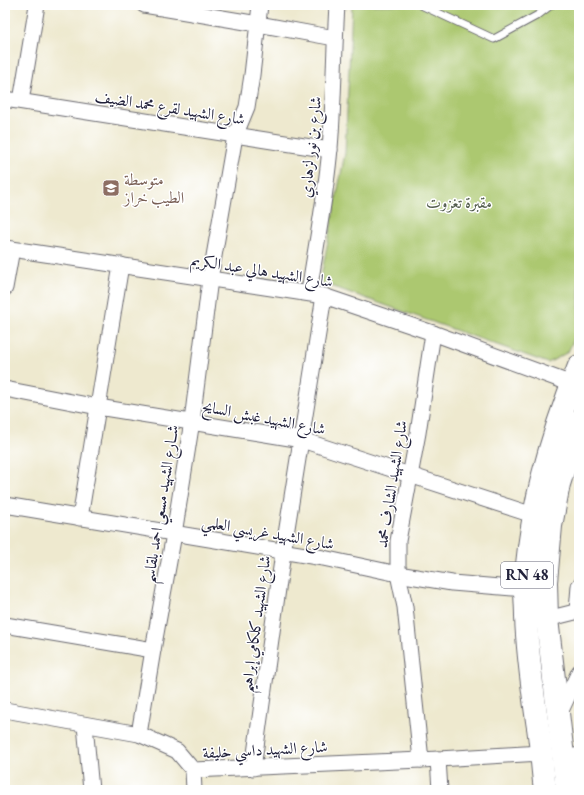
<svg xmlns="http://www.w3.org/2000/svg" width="584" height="795" font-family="'EB Garamond',Amiri,serif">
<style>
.green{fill:#acc86f;stroke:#677555}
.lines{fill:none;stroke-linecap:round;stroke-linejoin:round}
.service-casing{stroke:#69686f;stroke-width:9}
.minor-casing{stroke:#69686f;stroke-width:17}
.trunk-casing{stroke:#69686f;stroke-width:24}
.service{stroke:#fff;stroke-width:7}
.minor{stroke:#fff;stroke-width:15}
.trunk{stroke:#fff;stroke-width:22}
.labels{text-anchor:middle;stroke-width:3;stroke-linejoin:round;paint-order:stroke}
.shield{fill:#fff;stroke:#646476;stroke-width:1}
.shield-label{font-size:15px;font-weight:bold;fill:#22223b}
.street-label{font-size:16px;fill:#22223b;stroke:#fff}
.education-label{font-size:16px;fill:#785e54;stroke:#fff;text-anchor:start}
.park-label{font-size:16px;fill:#525c4d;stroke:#fff}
</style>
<rect width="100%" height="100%" fill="#fff"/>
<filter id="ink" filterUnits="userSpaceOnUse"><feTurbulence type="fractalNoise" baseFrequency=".025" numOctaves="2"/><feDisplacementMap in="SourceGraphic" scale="8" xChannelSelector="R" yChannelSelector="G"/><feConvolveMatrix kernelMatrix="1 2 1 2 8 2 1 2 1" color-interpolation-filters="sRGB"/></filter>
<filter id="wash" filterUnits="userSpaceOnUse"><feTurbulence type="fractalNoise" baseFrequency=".012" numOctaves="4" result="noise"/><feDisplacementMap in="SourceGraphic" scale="16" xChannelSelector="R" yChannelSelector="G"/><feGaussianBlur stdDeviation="0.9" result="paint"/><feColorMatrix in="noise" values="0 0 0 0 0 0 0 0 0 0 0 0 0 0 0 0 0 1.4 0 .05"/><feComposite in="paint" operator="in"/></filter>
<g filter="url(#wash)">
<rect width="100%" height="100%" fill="#eee9cf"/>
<!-- green -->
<path class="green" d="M 352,5 L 579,5 L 579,328 L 568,352 L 548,363 L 320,282 L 345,153 Z"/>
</g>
<g filter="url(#ink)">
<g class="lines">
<!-- service casing -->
<g class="service-casing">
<path id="service" d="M 421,5 L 494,39 L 538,15 L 551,5"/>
</g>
<!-- minor casing -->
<g class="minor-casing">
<g id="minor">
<path d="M 144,5 L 258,24 L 335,38"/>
<path d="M 5,99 L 330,150"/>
<path d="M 21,101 L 37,5"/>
<path d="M 5,248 L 324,296 L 433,333 L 572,384"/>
<path d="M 5,288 L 12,249"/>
<path d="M 309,292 C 316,245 326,196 330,148 C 334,100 334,53 337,5"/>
<path d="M 5,389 L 98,407 L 302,440 L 533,515"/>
<path d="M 5,505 L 323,558 L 398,574 L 452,583 L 525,589"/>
<path d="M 80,518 L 121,265"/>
<path d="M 577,611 L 579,586"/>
<path d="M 547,619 L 579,611"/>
<path d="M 5,625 L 153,650"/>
<path d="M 5,710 L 139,734 L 177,751 L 193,770 L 421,760 L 541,753"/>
<path d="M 558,717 L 579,672"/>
<path d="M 85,725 L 91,790"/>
<path d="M 139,734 L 153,650 L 174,534 L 192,421 L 210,279 L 235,136 L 247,107 L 252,75 L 260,5"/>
<path d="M 563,758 L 579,755"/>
<path d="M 438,759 L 440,790"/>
<path d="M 421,760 L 405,607 L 398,574 L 398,541 L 418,433 L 433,333"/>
<path d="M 253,768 L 283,553 L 324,296"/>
<path d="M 193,770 L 194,790"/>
</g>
</g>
<!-- trunk casing -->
<g class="trunk-casing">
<g id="trunk">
<path d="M 545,790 C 542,767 541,744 537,721 C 532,686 527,651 526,616 C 526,607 525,597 525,588 C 530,509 550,439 579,366"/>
<path d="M 567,790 L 547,619 L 546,582 L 551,526 L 559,484 L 579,421"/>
</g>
</g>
<!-- service -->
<use href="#service" class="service"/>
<!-- minor -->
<use href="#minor" class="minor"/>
<!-- trunk -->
<use href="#trunk" class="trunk"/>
</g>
</g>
<!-- icons -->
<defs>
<g id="school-square" transform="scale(0.9)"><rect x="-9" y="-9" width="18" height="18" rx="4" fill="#8d6e63" stroke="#fff"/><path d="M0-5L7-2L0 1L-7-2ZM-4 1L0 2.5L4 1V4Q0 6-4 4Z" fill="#fff"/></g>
</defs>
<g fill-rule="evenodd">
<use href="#school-square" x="111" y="188"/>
</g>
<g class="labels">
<!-- shield labels -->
<rect class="shield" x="501" y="562" width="52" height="26" rx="3"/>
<g class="shield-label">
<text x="527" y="580">RN 48</text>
</g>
<!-- street labels -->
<g class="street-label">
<text transform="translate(170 107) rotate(9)" y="6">شارع الشهيد لقرع محمد الضيف</text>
<text transform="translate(310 147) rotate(-84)" y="6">شارع بن نور لزهاري</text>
<text transform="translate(262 270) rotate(9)" y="6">شارع الشهيد هالي عبد الكريم</text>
<text transform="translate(264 417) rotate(11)" y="6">شارع الشهيد غبش السايح</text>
<text transform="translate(391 484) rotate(-81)" y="6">شارع الشهيد الشارف محمد</text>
<text transform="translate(160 504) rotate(-81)" y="6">شــارع الشهيد مسعي احمد بلقاسم</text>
<text transform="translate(268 532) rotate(10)" y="6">شارع الشهيد غريسي العلمي</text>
<text transform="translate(255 624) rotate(-82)" y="6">شارع الشهيد كلكامي إبراهيم</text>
<text transform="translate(265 749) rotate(-3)" y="6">شارع الشهيد داسي خليفة</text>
</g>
<!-- education labels -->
<g class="education-label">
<text x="124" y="185">متوسطة<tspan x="124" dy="18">الطيب خراز</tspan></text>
</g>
<!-- park labels -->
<g class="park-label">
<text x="459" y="208">مقبرة تغزوت</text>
</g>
</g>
<!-- margin -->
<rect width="584" height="795" fill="none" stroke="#fff" stroke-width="20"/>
</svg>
